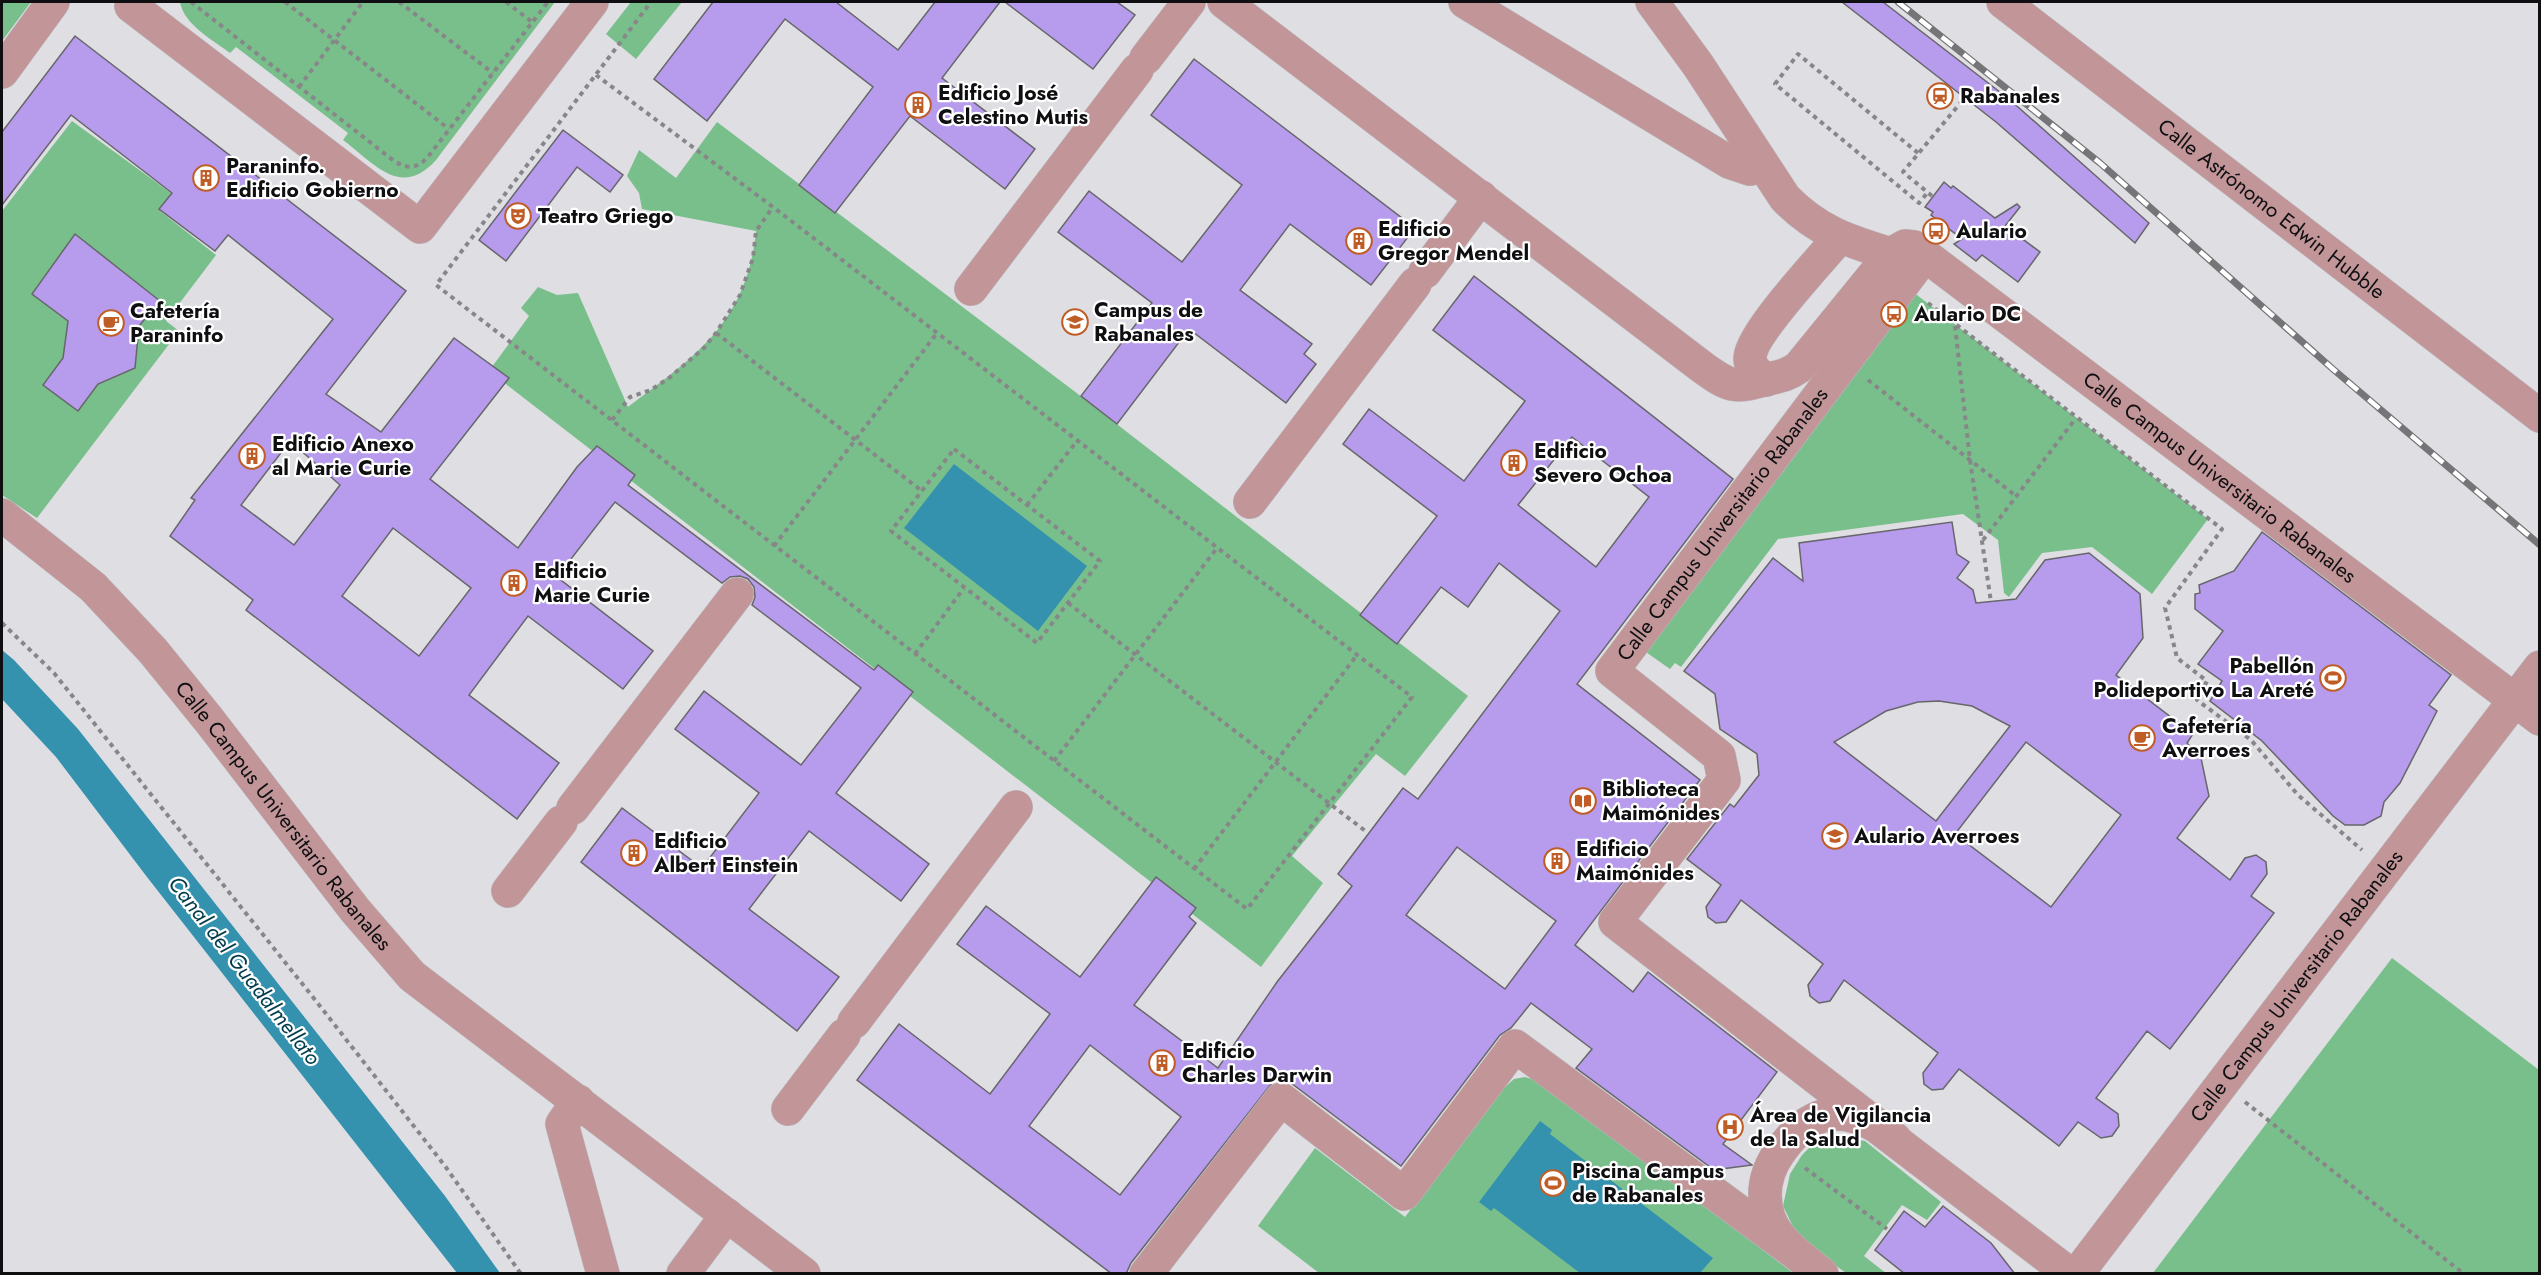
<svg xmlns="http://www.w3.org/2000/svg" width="2541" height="1275" font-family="Jost,sans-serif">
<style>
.green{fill:#79bf8b}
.water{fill:#3492ae}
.building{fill:#b79bed;stroke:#67666a;stroke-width:1.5;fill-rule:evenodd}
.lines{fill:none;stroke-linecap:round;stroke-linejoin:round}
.minor-casing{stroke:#b9b9bd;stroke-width:34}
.path{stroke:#87878a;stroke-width:4;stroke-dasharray:4.5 4.5;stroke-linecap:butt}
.minor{stroke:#c29699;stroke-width:33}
.rail-casing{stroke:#757578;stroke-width:7}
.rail{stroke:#fff;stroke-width:4.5;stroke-dasharray:14;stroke-linecap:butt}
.labels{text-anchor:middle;stroke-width:4.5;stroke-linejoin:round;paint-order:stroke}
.poi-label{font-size:21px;font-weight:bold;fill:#0f0f11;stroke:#fff;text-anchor:start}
.street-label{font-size:21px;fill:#0f0f11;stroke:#fff}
.water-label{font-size:22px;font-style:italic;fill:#023d4c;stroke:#fff}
</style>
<rect width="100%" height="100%" fill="#dedee3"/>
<!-- green -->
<g class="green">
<path d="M 2,2 L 31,2 L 2,41 Z"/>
<path d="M 180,2 L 555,2 L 436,160 C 401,199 375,164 343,140 L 348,133 L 236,47 L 230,53 C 213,40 184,25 180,2 Z"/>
<path d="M 631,2 L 682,2 L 636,59 L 606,34 Z"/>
<path d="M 72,121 L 171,193 L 160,211 L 216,255 L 166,321 L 179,331 L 37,518 L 2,495 L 2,211 Z"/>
<path d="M 717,122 L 1074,391 L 1468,696 L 1405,776 L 1376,754 L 1292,856 L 1323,883 L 1261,967 L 489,371 L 529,316 L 521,308 L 538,287 L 557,295 L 578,293 L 628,407 C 695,357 747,322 756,231 L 642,209 L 639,193 L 627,176 L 639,150 L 676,178 Z"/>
<path d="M 1913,292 L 2208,519 L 2152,594 L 2092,547 L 2042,553 L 2009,597 L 2004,593 L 1998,540 L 1963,514 L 1778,539 L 1681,667 L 1675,663 L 1670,669 L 1643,650 Z"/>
<path d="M 2392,958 L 2539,1070 L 2539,1273 L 2153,1273 Z"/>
<path d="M 1525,1077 L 1545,1083 L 1793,1273 L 1319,1273 L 1258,1226 L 1315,1148 L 1405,1217 L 1505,1087 L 1514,1079 Z"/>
<path d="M 1841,1137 L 1865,1141 L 1941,1202 L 1927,1220 L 1902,1205 L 1864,1256 L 1887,1274 L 1846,1273 L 1799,1239 L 1783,1206 L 1790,1174 L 1802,1155 L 1814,1143 Z"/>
</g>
<!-- water -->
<g class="water">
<path d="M 954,464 L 1087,566 L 1038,631 L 904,528 Z"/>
<path d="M 2,650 L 14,660 L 78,729 L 445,1196 L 500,1273 L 457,1273 L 147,877 L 56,757 L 2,699 Z"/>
<path d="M 1540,1121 L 1552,1130 L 1550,1134 L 1713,1258 L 1700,1273 L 1580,1273 L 1494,1208 L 1491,1211 L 1479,1202 Z"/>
</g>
<!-- building -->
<g class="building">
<path d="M 713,2 L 836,2 L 898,50 L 935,2 L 1000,2 L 942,78 L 1035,149 L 1005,189 L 910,116 L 835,213 L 799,185 L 873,87 L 785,19 L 707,121 L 654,79 Z"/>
<path d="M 1005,2 L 1117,2 L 1135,15 L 1093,69 Z"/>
<path d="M 1842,2 L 1883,2 L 2009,99 L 2149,223 L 2135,243 L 1996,122 Z"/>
<path d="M 75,36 L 406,291 L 326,394 L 381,432 L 454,338 L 509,378 L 430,479 L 518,548 L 577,467 L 597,446 L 635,475 L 628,485 L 874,670 L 878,665 L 913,692 L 836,793 L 929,864 L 901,901 L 809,831 L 749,909 L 839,977 L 797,1031 L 581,862 L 622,808 L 702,868 L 759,793 L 675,729 L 704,691 L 801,765 L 861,688 L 752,605 L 755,597 L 754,587 L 748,579 L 740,576 L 730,577 L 722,583 L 615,502 L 557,577 L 653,651 L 623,689 L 528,616 L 469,695 L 559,763 L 517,819 L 246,610 L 253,600 L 170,536 L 195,500 L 191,498 L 333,319 L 228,235 L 215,251 L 159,209 L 172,193 L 71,115 L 2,205 L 2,132 ZM 290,441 L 340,485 L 294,545 L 241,505 ZM 393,528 L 471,588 L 419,656 L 342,596 Z"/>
<path d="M 1194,59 L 1415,228 L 1371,285 L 1290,224 L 1240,290 L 1312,344 L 1304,354 L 1316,364 L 1286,403 L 1189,329 L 1117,424 L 1081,396 L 1152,303 L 1058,232 L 1089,191 L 1182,262 L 1242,185 L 1151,115 Z"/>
<path d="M 563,130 L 623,175 L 610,192 L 577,167 L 506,261 L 479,240 Z"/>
<path d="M 1944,182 L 1951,188 L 1953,186 L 1995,218 L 2017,204 L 2020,207 L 2005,226 L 2040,252 L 2018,282 L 1982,255 L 1976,261 L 1954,244 L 1962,239 L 1931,215 L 1933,212 L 1925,207 Z"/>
<path d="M 75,234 L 160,301 L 139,326 L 135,368 L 98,384 L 78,411 L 43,385 L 63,358 L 68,321 L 32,294 Z"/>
<path d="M 1474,276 L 1733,479 L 1577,684 L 1700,780 L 1575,945 L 1633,992 L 1648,972 L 1777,1072 L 1723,1144 L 1752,1165 L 1714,1170 L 1576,1068 L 1592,1049 L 1531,1003 L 1511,1028 L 1500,1035 L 1401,1166 L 1279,1074 L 1131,1263 L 1126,1274 L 1112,1274 L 857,1080 L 899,1024 L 990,1094 L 1050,1014 L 957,944 L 986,906 L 1080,977 L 1156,877 L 1196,908 L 1189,917 L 1196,923 L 1134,1005 L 1218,1068 L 1277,982 L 1352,886 L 1338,874 L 1403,788 L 1418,799 L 1560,611 L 1499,563 L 1468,607 L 1441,587 L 1397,644 L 1360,615 L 1437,516 L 1343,444 L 1369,409 L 1464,481 L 1525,401 L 1433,330 ZM 1572,437 L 1649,497 L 1596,567 L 1518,505 ZM 1457,847 L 1556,921 L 1505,989 L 1406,915 ZM 1090,1045 L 1181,1117 L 1120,1195 L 1029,1126 Z"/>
<path d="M 1952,522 L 1957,554 L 1969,562 L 1957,578 L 1973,590 L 1976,603 L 2016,599 L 2045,560 L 2089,553 L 2140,594 L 2143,638 L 2116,675 L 2193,734 L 2187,743 L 2201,758 L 2209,796 L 2177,838 L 2230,880 L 2245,858 L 2256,855 L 2266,862 L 2267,874 L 2251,896 L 2274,913 L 2170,1049 L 2147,1031 L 2096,1098 L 2118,1114 L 2119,1126 L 2112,1136 L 2101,1138 L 2078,1122 L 2059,1146 L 1959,1069 L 1943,1089 L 1932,1090 L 1924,1084 L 1923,1073 L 1938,1053 L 1844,980 L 1830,1001 L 1819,1003 L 1810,996 L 1808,985 L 1823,964 L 1741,900 L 1726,922 L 1716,923 L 1708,917 L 1706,907 L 1721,885 L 1687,859 L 1730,804 L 1734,807 L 1759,775 L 1757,754 L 1720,729 L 1715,694 L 1684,671 L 1773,558 L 1803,581 L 1799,543 ZM 1939,701 L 1972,706 L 2010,726 L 1936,821 L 1834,742 L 1886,711 L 1918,702 ZM 2026,742 L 2121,815 L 2051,907 L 1955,834 Z"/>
<path d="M 2262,532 L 2451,675 L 2429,705 L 2437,711 L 2400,783 L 2384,802 L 2381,816 L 2364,825 L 2345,825 L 2333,816 L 2262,741 L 2210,701 L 2222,681 L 2198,664 L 2223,631 L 2195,609 L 2195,594 L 2200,593 L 2199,585 L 2234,571 Z"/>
<path d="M 1943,1206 L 1991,1243 L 2015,1274 L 1905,1274 L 1875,1250 L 1904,1211 L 1925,1227 Z"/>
</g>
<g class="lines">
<!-- minor casing -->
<g class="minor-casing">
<g id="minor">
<path d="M 135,2 L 131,6 L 420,227 L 592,2"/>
<path id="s1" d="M 1224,2 L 1702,367 C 1731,388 1734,388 1768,379 C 1781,376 1788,375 1799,367 L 1891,254 L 1905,246 L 1914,247 L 2540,719"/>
<path d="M 1465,2 L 1729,162 L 1750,169 L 1756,167 L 1757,158"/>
<path d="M 1652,2 L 1698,65 L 1785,198 C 1817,231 1848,241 1891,254"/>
<path id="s2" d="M 2003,2 L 2540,416"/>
<path d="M 1146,58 L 1189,2"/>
<path d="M 2,72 L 53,2"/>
<path d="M 1425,272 L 1481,197"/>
<path d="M 971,289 L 1137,70"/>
<path d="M 1766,380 C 1759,374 1750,369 1750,358 C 1750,335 1821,259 1839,238"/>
<path d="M 1250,502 L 1415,284"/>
<path id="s3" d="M 2,515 L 93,587 L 153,651 L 209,720 L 355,910 L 412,976 L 804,1274"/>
<path d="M 573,808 L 737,594"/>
<path d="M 508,891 L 561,822"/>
<path d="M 854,1022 L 1016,807"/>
<path d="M 578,1101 L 562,1124 L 603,1274"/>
<path d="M 788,1109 L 844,1035"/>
<path id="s4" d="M 1895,1139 L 1615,922 L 1724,780 L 1719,756 L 1612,671 L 1925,255"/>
<path d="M 683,1274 L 727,1215"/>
<path d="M 1146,1274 L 1281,1099 L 1404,1194 L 1515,1046 L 1802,1258"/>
<path d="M 1822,1274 C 1803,1259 1778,1242 1769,1218 C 1761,1194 1765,1173 1779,1153 C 1805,1115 1834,1102 1876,1126 L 2070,1274"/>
<path id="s5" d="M 2077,1274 L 2540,667"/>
</g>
</g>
<!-- path -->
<g class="path">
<path d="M 191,2 L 394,161 C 407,169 416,169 427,158 L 548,2"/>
<path d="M 285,2 L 449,129"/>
<path d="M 399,2 L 493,73"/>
<path d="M 506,2 L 532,22"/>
<path d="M 596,75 L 773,207 L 1412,697 L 1247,909 L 436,285 L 651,2"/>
<path d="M 299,87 L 363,2"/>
<path d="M 1918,153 L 1798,54 L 1775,84 L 1919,203 L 1928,192"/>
<path d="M 1932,196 L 1903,172 L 1972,89"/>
<path d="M 1928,303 L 2222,529 L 2165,608 L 2177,658 L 2207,681 L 2197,700 L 2251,740 L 2298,795 L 2362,850"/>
<path d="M 1955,326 L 1970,460 L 1991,602"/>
<path d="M 716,333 L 922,491"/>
<path d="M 1868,380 L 2016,496"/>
<path d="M 612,420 L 630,397 L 651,390 L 669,378 L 704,348 L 716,333 L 740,295 L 753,258 L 756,231 L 773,207"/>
<path d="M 954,449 L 1100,561 L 1037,643 L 891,531 Z"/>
<path d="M 1027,505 L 1077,441"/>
<path d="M 1983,540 L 2076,418"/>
<path d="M 774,546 L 937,333"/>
<path d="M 1068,603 L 1368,833"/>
<path d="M 2,623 L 54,673 L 316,1001 L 445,1166 L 521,1274"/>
<path d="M 915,654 L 964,588"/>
<path d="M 1054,761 L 1217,548"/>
<path d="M 1194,869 L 1357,655"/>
<path d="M 2245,1102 L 2464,1274"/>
<path d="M 1805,1168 L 1887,1229"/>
</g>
<!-- minor -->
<use href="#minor" class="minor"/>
<!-- rail casing -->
<g class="rail-casing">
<path id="rail" d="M 1898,2 L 2100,163 L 2334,370 L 2540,545"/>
</g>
<!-- rail -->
<use href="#rail" class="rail"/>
</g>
<!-- icons -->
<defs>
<g id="station-ring" transform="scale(1.35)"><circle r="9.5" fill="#fff" stroke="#c05d26" stroke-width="1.5"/><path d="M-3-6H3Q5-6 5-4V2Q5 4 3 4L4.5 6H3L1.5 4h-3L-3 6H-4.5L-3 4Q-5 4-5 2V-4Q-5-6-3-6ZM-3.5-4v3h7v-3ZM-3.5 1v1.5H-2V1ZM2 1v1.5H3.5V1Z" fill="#c05d26"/></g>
<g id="building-ring" transform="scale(1.35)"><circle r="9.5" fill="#fff" stroke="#c05d26" stroke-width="1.5"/><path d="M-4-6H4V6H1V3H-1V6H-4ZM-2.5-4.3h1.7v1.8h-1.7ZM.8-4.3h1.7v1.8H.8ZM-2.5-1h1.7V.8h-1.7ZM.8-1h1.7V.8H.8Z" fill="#c05d26"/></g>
<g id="theatre-ring" transform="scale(1.35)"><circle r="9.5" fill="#fff" stroke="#c05d26" stroke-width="1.5"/><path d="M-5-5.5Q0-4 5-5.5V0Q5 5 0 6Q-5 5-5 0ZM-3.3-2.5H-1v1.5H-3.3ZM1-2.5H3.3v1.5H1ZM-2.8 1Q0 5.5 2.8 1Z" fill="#c05d26"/></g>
<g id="bus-ring" transform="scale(1.35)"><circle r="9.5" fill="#fff" stroke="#c05d26" stroke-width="1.5"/><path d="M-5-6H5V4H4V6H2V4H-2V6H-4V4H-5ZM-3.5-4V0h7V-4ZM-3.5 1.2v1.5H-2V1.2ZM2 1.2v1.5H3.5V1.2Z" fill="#c05d26"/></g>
<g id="university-ring" transform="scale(1.35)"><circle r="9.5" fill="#fff" stroke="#c05d26" stroke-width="1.5"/><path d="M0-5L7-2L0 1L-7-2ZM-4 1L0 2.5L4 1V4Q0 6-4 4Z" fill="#c05d26"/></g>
<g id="cafe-ring" transform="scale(1.35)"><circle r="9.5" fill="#fff" stroke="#c05d26" stroke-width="1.5"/><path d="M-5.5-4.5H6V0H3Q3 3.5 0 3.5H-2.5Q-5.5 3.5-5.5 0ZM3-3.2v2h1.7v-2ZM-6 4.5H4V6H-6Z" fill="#c05d26"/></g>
<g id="stadium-ring" transform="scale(1.35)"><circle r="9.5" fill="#fff" stroke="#c05d26" stroke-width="1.5"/><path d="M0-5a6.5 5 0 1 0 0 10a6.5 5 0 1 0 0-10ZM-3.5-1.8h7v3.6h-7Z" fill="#c05d26"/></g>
<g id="library-ring" transform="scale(1.35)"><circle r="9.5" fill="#fff" stroke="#c05d26" stroke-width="1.5"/><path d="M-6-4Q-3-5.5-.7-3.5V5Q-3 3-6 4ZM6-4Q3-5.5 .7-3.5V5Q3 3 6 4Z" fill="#c05d26"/></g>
<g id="hospital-ring" transform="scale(1.35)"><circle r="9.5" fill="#fff" stroke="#c05d26" stroke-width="1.5"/><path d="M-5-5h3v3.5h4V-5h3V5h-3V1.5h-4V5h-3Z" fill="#c05d26"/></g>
</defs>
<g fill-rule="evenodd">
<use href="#station-ring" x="1940" y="96"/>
<use href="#building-ring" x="918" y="105"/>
<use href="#building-ring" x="206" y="178"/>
<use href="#theatre-ring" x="518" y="216"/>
<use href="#bus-ring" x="1936" y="231"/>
<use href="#building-ring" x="1359" y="241"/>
<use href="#bus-ring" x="1894" y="314"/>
<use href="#university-ring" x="1075" y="322"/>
<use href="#cafe-ring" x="111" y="323"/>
<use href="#building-ring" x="252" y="456"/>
<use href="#building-ring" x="1514" y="463"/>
<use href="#building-ring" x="514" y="583"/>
<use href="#stadium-ring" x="2333" y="678"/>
<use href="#cafe-ring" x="2142" y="738"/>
<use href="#library-ring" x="1583" y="801"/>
<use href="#university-ring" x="1835" y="836"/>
<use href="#building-ring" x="634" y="853"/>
<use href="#building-ring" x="1557" y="861"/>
<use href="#building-ring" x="1162" y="1063"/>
<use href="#hospital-ring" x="1730" y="1127"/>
<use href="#stadium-ring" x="1553" y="1183"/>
</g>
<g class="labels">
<!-- poi labels -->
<g class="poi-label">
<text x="938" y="100">Edificio José<tspan x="938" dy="24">Celestino Mutis</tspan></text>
<text x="1960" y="103">Rabanales</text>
<text x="226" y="173">Paraninfo.<tspan x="226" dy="24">Edificio Gobierno</tspan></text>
<text x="538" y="223">Teatro Griego</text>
<text x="1378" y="236">Edificio<tspan x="1378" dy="24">Gregor Mendel</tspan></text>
<text x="1956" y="238">Aulario</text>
<text x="1094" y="317">Campus de<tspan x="1094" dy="24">Rabanales</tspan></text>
<text x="130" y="318">Cafetería<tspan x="130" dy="24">Paraninfo</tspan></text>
<text x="1914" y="321">Aulario DC</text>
<text x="272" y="451">Edificio Anexo<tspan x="272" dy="24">al Marie Curie</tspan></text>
<text x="1534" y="458">Edificio<tspan x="1534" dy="24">Severo Ochoa</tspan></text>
<text x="534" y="578">Edificio<tspan x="534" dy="24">Marie Curie</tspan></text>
<text x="2314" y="673" text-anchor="end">Pabellón<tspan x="2314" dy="24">Polideportivo La Areté</tspan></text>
<text x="2162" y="733">Cafetería<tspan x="2162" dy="24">Averroes</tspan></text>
<text x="1602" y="796">Biblioteca<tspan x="1602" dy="24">Maimónides</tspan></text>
<text x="1854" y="843">Aulario Averroes</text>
<text x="654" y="848">Edificio<tspan x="654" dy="24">Albert Einstein</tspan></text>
<text x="1576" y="856">Edificio<tspan x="1576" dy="24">Maimónides</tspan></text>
<text x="1182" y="1058">Edificio<tspan x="1182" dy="24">Charles Darwin</tspan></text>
<text x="1750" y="1122">Área de Vigilancia<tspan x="1750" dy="24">de la Salud</tspan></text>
<text x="1572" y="1178">Piscina Campus<tspan x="1572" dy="24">de Rabanales</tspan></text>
</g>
<!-- street labels -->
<g class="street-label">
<text dy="7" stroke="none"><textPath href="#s2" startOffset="339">Calle Astrónomo Edwin Hubble</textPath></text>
<text dy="7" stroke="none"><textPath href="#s1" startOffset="1260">Calle Campus Universitario Rabanales</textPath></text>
<text dy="7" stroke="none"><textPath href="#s4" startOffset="878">Calle Campus Universitario Rabanales</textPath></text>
<text dy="7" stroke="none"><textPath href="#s3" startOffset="414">Calle Campus Universitario Rabanales</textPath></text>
<text dy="7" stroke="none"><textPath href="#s5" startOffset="362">Calle Campus Universitario Rabanales</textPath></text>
</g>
<!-- water labels -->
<g class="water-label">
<text transform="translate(245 970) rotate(52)" y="8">Canal del Guadalmellato</text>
</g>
</g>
<!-- border -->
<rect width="2541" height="1275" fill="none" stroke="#0f0f11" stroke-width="6"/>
</svg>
